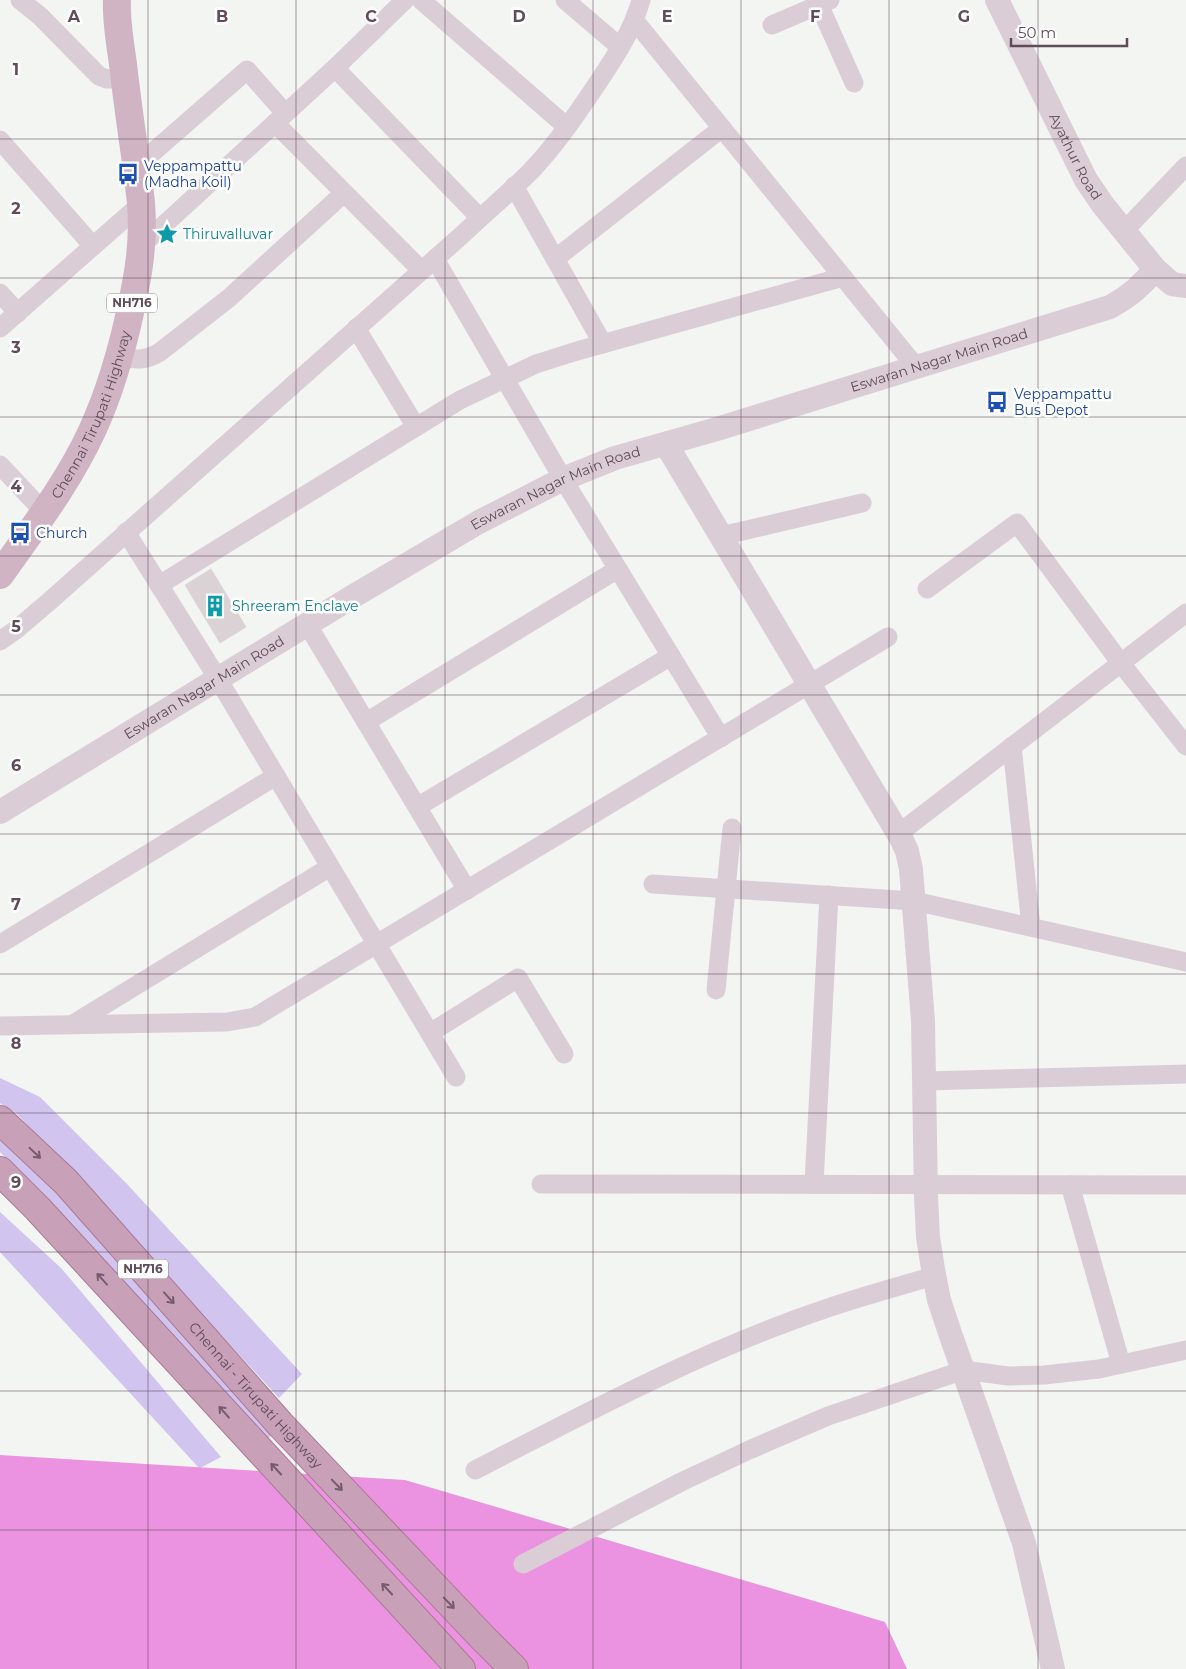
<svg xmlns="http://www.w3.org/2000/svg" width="1186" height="1669" font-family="Montserrat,sans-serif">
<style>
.green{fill:#d1c4ef}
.water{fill:#eb93e0}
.building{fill:#dad2d5;stroke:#ded7da}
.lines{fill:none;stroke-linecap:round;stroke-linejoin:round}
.trunk-casing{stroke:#ab7895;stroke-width:30}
.minor{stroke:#dbcdd6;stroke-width:19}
.tertiary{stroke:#dbcdd6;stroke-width:24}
.primary{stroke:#d0b4c4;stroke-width:28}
.trunk{stroke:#c8a0b7;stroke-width:28}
.oneway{stroke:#755c6b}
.grid{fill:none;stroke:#604b58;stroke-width:1;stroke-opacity:0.55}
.labels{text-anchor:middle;stroke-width:5;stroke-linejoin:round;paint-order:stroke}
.shield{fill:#fff;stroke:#90818a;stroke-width:1}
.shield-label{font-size:12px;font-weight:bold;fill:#604b58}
.street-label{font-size:14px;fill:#604b58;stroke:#fff}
.transit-label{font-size:14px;fill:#164399;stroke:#fff;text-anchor:start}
.culture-label{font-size:14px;fill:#0d838f;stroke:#fff;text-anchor:start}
.grid-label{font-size:16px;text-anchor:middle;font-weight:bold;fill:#604b58;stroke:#fff;stroke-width:5;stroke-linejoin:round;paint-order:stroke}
</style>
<rect width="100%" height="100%" fill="#f3f5f3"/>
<!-- green -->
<g class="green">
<path d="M 0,1078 L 40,1097 L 127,1184 L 302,1374 L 279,1398 L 17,1114 L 0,1103 Z"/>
<path d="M 0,1138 L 63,1196 L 273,1434 L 265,1441 L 52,1205 L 0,1152 Z"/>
<path d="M 0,1212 L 61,1268 L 221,1457 L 200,1468 L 235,1507 L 0,1252 Z"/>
</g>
<!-- water -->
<path class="water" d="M 0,1455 L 405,1480 L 885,1622 L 907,1669 L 0,1669 Z"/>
<!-- building -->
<path class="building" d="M 211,569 L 246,627 L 220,643 L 185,585 Z"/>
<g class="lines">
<!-- trunk casing -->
<g class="trunk-casing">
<g id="trunk">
<path id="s4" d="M 0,1120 L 66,1182 L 280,1424 L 483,1638 L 514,1669"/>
<path d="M 0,1171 L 38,1209 L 461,1669"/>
</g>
</g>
<!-- minor -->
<g class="minor">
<path d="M 20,0 L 40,16 L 99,76 L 107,79 L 124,79"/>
<path d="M 421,0 L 567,127"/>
<path d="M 565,0 L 620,47"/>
<path d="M 817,0 L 854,83"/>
<path d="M 635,21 L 916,367"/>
<path d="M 772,25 L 830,0"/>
<path d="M 335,68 L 480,218"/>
<path d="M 275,123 L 421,270"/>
<path d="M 0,140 L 93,246"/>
<path d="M 136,167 L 247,70 L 285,113"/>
<path d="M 514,186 L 603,344"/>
<path d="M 1124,231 L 1186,166"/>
<path d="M 142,245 L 335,68 L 405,0"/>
<path d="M 435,259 L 563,479 L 721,738"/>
<path d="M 555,259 L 722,128"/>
<path d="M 0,293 L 18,313"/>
<path d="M 0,328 L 141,204"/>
<path d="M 356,328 L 416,427"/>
<path d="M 119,357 C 136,360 145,361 160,352 L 229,298 L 344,193"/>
<path d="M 0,465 L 44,512"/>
<path d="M 126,532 L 218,679 L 456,1077"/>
<path d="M 721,536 L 862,503"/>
<path d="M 159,585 L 460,400 L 536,364 L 577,351 L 843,277"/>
<path d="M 927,589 L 1017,523 L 1120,662 L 1186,746"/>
<path d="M 307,624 L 467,890"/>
<path d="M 0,641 L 17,629 L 52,599 L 463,234 C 485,213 509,193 530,172 C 557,144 578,112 599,81 C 617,54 632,31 641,0"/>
<path d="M 366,722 L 618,569"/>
<path d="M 1012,746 L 1031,927"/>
<path d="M 417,807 L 671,656"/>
<path d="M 898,834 L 1186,613"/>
<path d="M 653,884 L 914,901 L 1186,962"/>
<path d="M 0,944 L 276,776"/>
<path d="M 716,990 L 732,828"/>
<path d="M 73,1024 L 330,867"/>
<path d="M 0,1026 L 227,1022 L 255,1017 L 888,637"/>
<path d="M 430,1033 L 518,978 L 564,1054"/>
<path d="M 925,1081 L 1186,1074"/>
<path d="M 541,1184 L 1186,1185"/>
<path d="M 814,1184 L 829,895"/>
<path d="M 1070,1185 L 1121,1364"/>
<path d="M 475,1470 C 588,1412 701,1351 822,1310 C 859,1297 897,1287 934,1276"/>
<path d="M 523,1564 L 681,1482 L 749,1450 L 828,1416 L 964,1370 L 1008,1376 L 1044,1375 L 1099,1369 L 1186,1350"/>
</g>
<!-- tertiary -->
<g class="tertiary">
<path id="s1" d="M 997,0 L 1086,180 L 1103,205 L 1155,269 L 1172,284 L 1186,286"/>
<path d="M 666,444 L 901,838 L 907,851 L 911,869 L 923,1021 L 926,1196 L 928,1237 L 933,1269 L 939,1300 L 951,1336 L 1024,1543 L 1053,1669"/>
<path id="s2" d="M 0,812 L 357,594 L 479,522 L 563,479 L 615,458 L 717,429 L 1110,307 C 1129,297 1142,286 1155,269"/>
</g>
<!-- primary -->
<path class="primary" id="s3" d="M 0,575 C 33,528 68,483 92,431 C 110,392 122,350 131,308 C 139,272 144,240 141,203 C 136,157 128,111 123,64 C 120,43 116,21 117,0"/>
<!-- trunk -->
<use href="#trunk" class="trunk"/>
</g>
<!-- one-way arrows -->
<defs><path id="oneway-shaft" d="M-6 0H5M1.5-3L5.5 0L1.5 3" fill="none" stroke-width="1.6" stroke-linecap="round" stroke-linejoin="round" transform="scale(1.25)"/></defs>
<g class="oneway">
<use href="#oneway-shaft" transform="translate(35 1153) rotate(43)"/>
<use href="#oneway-shaft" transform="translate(102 1279) rotate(-132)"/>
<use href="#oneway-shaft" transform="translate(169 1298) rotate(48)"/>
<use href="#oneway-shaft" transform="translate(224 1412) rotate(-132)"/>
<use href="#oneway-shaft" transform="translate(276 1469) rotate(-133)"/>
<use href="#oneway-shaft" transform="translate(337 1485) rotate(46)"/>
<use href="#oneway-shaft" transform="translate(387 1589) rotate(-133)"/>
<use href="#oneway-shaft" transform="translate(449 1603) rotate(46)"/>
</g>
<!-- grid -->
<path class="grid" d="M 148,0 L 148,1669M 296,0 L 296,1669M 445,0 L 445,1669M 593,0 L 593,1669M 741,0 L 741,1669M 889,0 L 889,1669M 1038,0 L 1038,1669M 0,139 L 1186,139M 0,278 L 1186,278M 0,417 L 1186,417M 0,556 L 1186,556M 0,695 L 1186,695M 0,834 L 1186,834M 0,974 L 1186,974M 0,1113 L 1186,1113M 0,1252 L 1186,1252M 0,1391 L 1186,1391M 0,1530 L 1186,1530"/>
<!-- icons -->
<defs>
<g id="bus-bare" transform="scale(1.725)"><path d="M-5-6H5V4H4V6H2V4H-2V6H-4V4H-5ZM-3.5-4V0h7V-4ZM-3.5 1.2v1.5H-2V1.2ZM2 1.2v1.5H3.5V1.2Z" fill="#1a4fb4" stroke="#fff" stroke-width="2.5" paint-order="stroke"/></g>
<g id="sight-bare" transform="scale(1.725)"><path d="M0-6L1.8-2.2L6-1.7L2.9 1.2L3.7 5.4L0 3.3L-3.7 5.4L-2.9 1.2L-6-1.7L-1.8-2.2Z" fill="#0f9aa8" stroke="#fff" stroke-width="2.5" paint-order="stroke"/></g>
<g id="building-bare" transform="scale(1.725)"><path d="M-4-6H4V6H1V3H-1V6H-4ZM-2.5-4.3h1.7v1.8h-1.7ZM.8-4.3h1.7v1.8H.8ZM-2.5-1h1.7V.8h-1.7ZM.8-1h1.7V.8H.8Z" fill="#0f9aa8" stroke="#fff" stroke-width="2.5" paint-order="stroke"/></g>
</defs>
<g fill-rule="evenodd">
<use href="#bus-bare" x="128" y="174"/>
<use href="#sight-bare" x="167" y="234"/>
<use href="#bus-bare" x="997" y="402"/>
<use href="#bus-bare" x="20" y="533"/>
<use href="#building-bare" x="215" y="606"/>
</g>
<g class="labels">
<!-- shield labels -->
<g class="shield">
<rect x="107" y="293.5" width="50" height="19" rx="4"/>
<rect x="118" y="1259.5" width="50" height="19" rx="4"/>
</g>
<g class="shield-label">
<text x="132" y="307">NH716</text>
<text x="143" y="1273">NH716</text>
</g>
<!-- street labels -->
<g class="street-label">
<text dy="5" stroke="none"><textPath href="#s1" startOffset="175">Ayathur Road</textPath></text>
<text dy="5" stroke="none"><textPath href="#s2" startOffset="1049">Eswaran Nagar Main Road</textPath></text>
<text dy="5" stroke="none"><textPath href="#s3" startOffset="186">Chennai Tirupati Highway</textPath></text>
<text dy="5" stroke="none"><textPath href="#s2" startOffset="644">Eswaran Nagar Main Road</textPath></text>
<text dy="5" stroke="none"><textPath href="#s2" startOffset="239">Eswaran Nagar Main Road</textPath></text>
<text dy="5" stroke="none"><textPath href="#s4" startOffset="376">Chennai - Tirupati Highway</textPath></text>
</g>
<!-- transit labels -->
<g class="transit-label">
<text x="144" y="171">Veppampattu<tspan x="144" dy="16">(Madha Koil)</tspan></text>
<text x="1014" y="399">Veppampattu<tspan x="1014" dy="16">Bus Depot</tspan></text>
<text x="36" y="538">Church</text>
</g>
<!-- culture labels -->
<g class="culture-label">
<text x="183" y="239">Thiruvalluvar</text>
<text x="232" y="611">Shreeram Enclave</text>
</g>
</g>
<g class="grid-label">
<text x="74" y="22">A</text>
<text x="222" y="22">B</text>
<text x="371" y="22">C</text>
<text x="519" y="22">D</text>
<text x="667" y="22">E</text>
<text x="815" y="22">F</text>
<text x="964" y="22">G</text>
<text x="16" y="75">1</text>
<text x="16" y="214">2</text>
<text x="16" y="353">3</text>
<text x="16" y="492">4</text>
<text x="16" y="632">5</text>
<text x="16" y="771">6</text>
<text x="16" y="910">7</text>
<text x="16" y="1049">8</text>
<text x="16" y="1188">9</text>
</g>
<!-- scale -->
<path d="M1011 38v8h116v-8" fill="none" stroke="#604b58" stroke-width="2.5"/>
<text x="1018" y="38" font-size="15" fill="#604b58" stroke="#ffffff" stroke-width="4" paint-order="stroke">50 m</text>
</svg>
